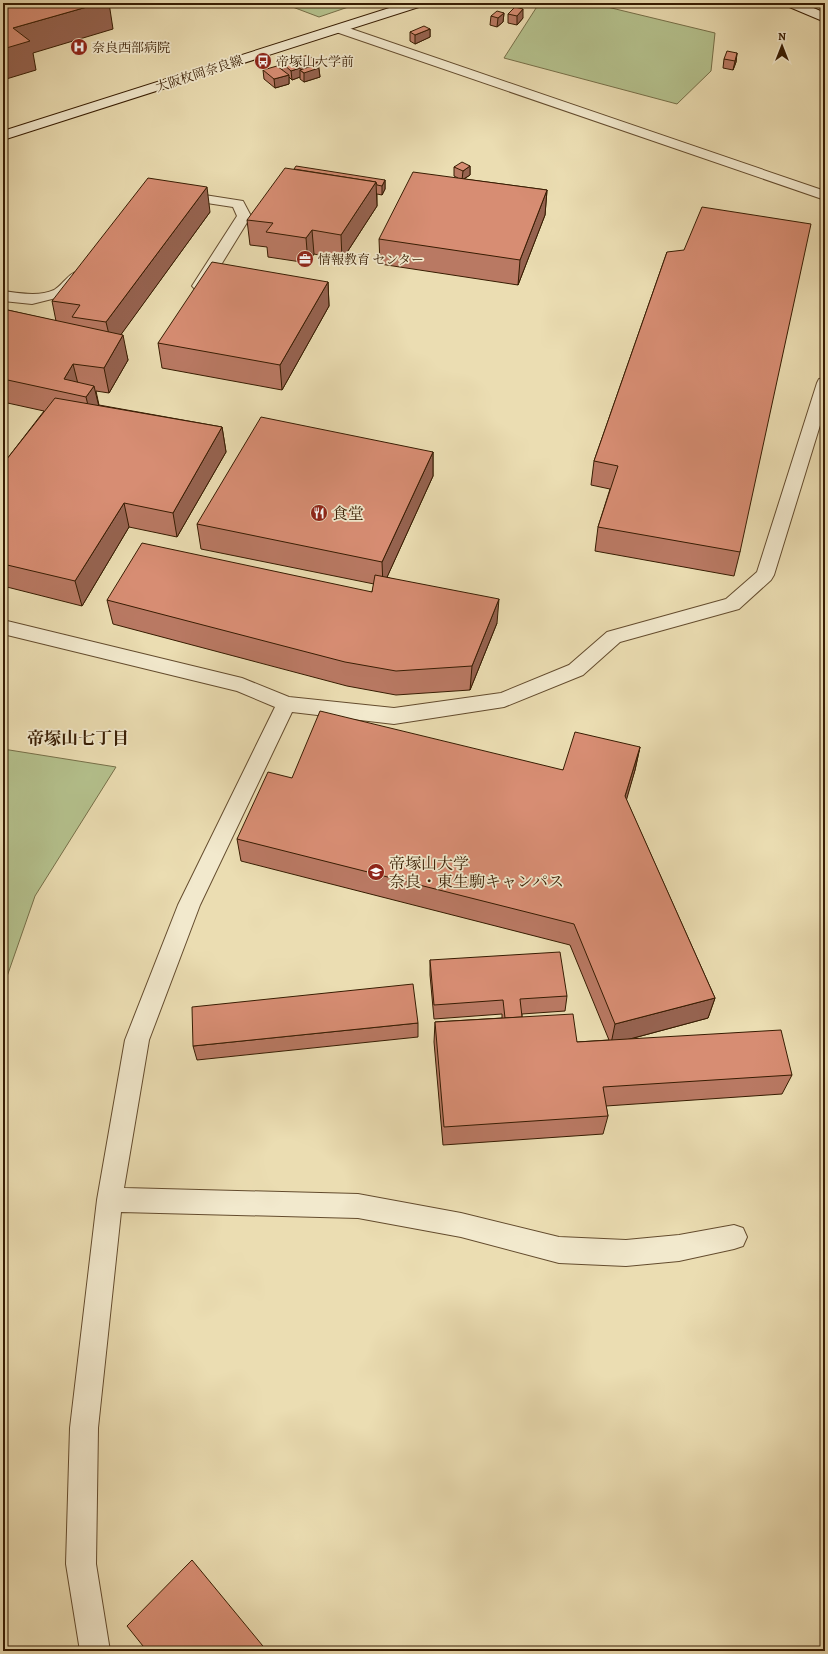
<svg xmlns="http://www.w3.org/2000/svg" width="828" height="1654" font-family="Alegreya,'Noto Serif JP',serif">
<style>
.green{fill:#b5c28e;stroke:#766f48}
.lines{fill:none;stroke-linecap:round;stroke-linejoin:round}
.lane-casing{stroke:#644c2e;stroke-width:2}
.secondary-casing{stroke:#371c02;stroke-width:2}
.lane{fill:#f2e9cd;fill-rule:evenodd}
.secondary{fill:#f2e9cd;fill-rule:evenodd}
.wall{fill:#b97963;stroke:#371c02}
.shaded-wall{fill:#966350;stroke:#371c02}
.building{fill:#d78d73;stroke:#371c02}
.labels{text-anchor:middle;stroke-width:3.5;stroke-linejoin:round;paint-order:stroke}
.far-poi-label{font-size:13px;fill:#371c02;stroke:#f2e9cd;text-anchor:start}
.far-street-label{font-size:13px;fill:#371c02;stroke:#f2e9cd}
.poi-label{font-size:16px;fill:#371c02;stroke:#f2e9cd;text-anchor:start}
.neighbourhood-label{font-size:17px;font-weight:bold;fill:#371c02;stroke:#f2e9cd}
</style>
<rect width="100%" height="100%" fill="#ebddb2"/>
<filter id="stains"><feTurbulence type="fractalNoise" baseFrequency=".005" numOctaves="4"/><feColorMatrix values="0 0 0 0 .2 0 0 0 0 .09 0 0 0 0 .02 0 0 0 .5 -.17"/></filter>
<radialGradient id="worn" r=".72"><stop offset=".6" stop-color="#630" stop-opacity="0"/><stop offset="1" stop-color="#630" stop-opacity=".3"/></radialGradient>
<!-- green -->
<g class="green">
<path d="M 282,3 L 360,3 L 319,17 Z"/>
<path d="M 538,5 L 599,5 L 715,33 L 711,71 L 677,104 L 504,58 Z"/>
<path d="M 3,749 L 116,767 L 35,896 L 3,988 Z"/>
</g>
<g class="lines">
<!-- lane casing -->
<g class="lane-casing">
<g id="lane">
<path d="M 340,25 L 825,191 L 825,200 L 336,32 L 334,29 L 336,26 Z"/>
<path d="M 179,191 L 243,201 L 251,216 L 208,286 L 205,289 L 200,291 L 195,289 L 192,286 L 237,216 L 233,207 L 174,198 L 172,195 L 174,192 Z"/>
<path d="M 79,271 L 84,272 L 86,275 L 64,296 L 32,304 L 3,301 L 3,291 C 19,293 39,297 54,290 C 63,285 68,273 79,271 Z"/>
<path d="M 825,378 L 825,409 L 774,575 L 771,580 L 739,609 L 620,642 L 583,675 L 504,707 L 394,724 L 292,712 L 200,905 L 149,1040 L 124,1188 L 358,1194 L 461,1213 L 559,1237 L 626,1240 L 679,1235 L 734,1225 L 743,1228 L 747,1237 L 743,1246 L 734,1249 L 679,1261 L 626,1266 L 559,1263 L 461,1237 L 358,1218 L 121,1212 L 98,1428 L 96,1564 L 110,1651 L 80,1651 L 66,1564 L 70,1428 L 97,1200 L 125,1040 L 178,905 L 275,707 L 237,691 L 3,634 L 3,620 L 242,678 L 289,697 L 394,708 L 501,693 L 569,665 L 607,632 L 726,599 L 757,572 L 817,383 L 819,379 Z"/>
</g>
</g>
<!-- secondary casing -->
<g class="secondary-casing">
<g id="secondary">
<path d="M 405,3 L 424,3 L 422,6 L 3,140 L 3,131 Z"/>
<path d="M 785,3 L 802,3 L 825,13 L 825,22 L 787,6 Z"/>
</g>
</g>
<!-- lane -->
<use href="#lane" class="lane"/>
<!-- secondary -->
<use href="#secondary" class="secondary"/>
</g>
<!-- wall -->
<g class="wall">
<path d="M 515,7 L 523,18 L 517,25 L 508,23 L 508,14 Z"/>
<path d="M 504,13 L 503,22 L 497,27 L 490,25 L 491,16 Z"/>
<path d="M 430,29 L 430,37 L 415,44 L 410,41 L 410,32 Z"/>
<path d="M 737,53 L 736,62 L 733,70 L 723,68 L 724,59 Z"/>
<path d="M 318,62 L 320,77 L 304,82 L 300,79 L 300,77 L 292,80 L 289,77 L 289,84 L 275,88 L 264,79 L 263,70 L 282,70 L 282,63 Z"/>
<path d="M 470,166 L 470,175 L 464,179 L 547,190 L 545,215 L 518,285 L 380,264 L 379,239 L 458,178 L 454,176 L 454,167 Z"/>
<path d="M 385,180 L 385,189 L 382,195 L 377,194 L 377,206 L 342,260 L 314,254 L 308,263 L 268,257 L 267,247 L 250,245 L 247,220 Z"/>
<path d="M 210,212 L 121,334 L 128,360 L 109,393 L 96,391 L 99,405 L 222,427 L 226,452 L 177,537 L 129,527 L 82,606 L 3,586 L 3,464 L 44,411 L 3,402 L 3,309 L 56,321 L 52,301 Z"/>
<path d="M 667,252 L 740,552 L 734,576 L 595,551 L 598,527 L 610,489 L 591,485 L 594,461 Z"/>
<path d="M 328,282 L 329,306 L 282,390 L 162,368 L 158,343 Z"/>
<path d="M 433,452 L 433,476 L 387,577 L 497,623 L 470,690 L 396,695 L 347,686 L 113,624 L 107,600 L 372,592 L 374,584 L 201,549 L 197,524 Z"/>
<path d="M 640,747 L 635,770 L 626,799 L 715,998 L 708,1018 L 630,1039 L 792,1075 L 782,1094 L 606,1106 L 608,1116 L 603,1134 L 443,1145 L 434,1042 L 435,1022 L 502,1018 L 502,1014 L 434,1019 L 430,975 L 430,960 L 567,996 L 565,1011 L 522,1014 L 522,1017 L 577,1042 L 609,1040 L 570,945 L 241,861 L 237,839 L 292,778 L 563,770 Z"/>
<path d="M 418,1023 L 418,1037 L 197,1060 L 193,1046 Z"/>
</g>
<!-- shaded-wall -->
<g class="shaded-wall">
<path d="M 101,3 L 109,3 L 113,29 L 33,53 L 36,70 L 3,80 L 3,49 L 13,28 Z"/>
<path d="M 523,9 L 523,18 L 517,25 L 517,16 Z"/>
<path d="M 504,13 L 503,22 L 497,27 L 498,18 Z"/>
<path d="M 430,29 L 430,37 L 415,44 L 415,35 Z"/>
<path d="M 737,53 L 736,62 L 733,70 L 735,61 Z"/>
<path d="M 318,62 L 320,77 L 304,82 L 304,73 L 300,70 L 300,77 L 292,80 L 291,71 Z"/>
<path d="M 289,75 L 289,84 L 275,88 L 274,79 Z"/>
<path d="M 470,166 L 470,175 L 462,180 L 463,171 Z"/>
<path d="M 385,180 L 385,189 L 382,195 L 382,186 Z"/>
<path d="M 376,182 L 377,206 L 342,260 L 341,235 Z"/>
<path d="M 207,187 L 210,212 L 112,347 L 106,322 Z"/>
<path d="M 547,190 L 545,215 L 518,285 L 520,260 Z"/>
<path d="M 312,230 L 314,254 L 308,263 L 306,238 Z"/>
<path d="M 328,282 L 329,306 L 282,390 L 280,365 Z"/>
<path d="M 123,335 L 128,360 L 109,393 L 104,368 Z"/>
<path d="M 73,364 L 79,388 L 64,379 Z"/>
<path d="M 94,386 L 100,411 L 92,422 L 86,397 Z"/>
<path d="M 222,427 L 226,452 L 177,537 L 173,513 Z"/>
<path d="M 433,452 L 433,476 L 383,586 L 382,562 Z"/>
<path d="M 124,503 L 129,527 L 82,606 L 75,581 Z"/>
<path d="M 499,599 L 497,623 L 470,690 L 472,666 Z"/>
<path d="M 640,747 L 635,770 L 621,819 L 625,796 Z"/>
<path d="M 715,998 L 708,1018 L 611,1044 L 615,1024 Z"/>
</g>
<!-- building -->
<g class="building">
<path d="M 3,3 L 101,3 L 13,28 L 30,41 L 3,49 Z"/>
<path d="M 515,7 L 523,9 L 517,16 L 508,14 Z"/>
<path d="M 497,11 L 504,13 L 498,18 L 491,16 Z"/>
<path d="M 424,26 L 430,29 L 415,35 L 410,32 Z"/>
<path d="M 727,51 L 737,53 L 735,61 L 724,59 Z"/>
<path d="M 308,55 L 318,62 L 291,71 L 282,63 Z"/>
<path d="M 315,65 L 319,68 L 304,73 L 300,70 Z"/>
<path d="M 277,66 L 289,75 L 274,79 L 263,70 Z"/>
<path d="M 462,162 L 470,166 L 463,171 L 454,167 Z"/>
<path d="M 296,166 L 385,180 L 382,186 L 377,185 L 376,182 L 294,169 Z"/>
<path d="M 285,168 L 376,182 L 341,235 L 312,230 L 306,238 L 266,232 L 273,223 L 247,220 Z"/>
<path d="M 413,172 L 547,190 L 520,260 L 379,239 Z"/>
<path d="M 148,178 L 207,187 L 106,322 L 72,317 L 80,305 L 52,301 Z"/>
<path d="M 702,207 L 811,224 L 740,552 L 598,527 L 618,466 L 594,461 L 667,252 L 684,250 Z"/>
<path d="M 212,262 L 328,282 L 280,365 L 158,343 Z"/>
<path d="M 3,309 L 123,335 L 104,368 L 73,364 L 64,379 L 94,386 L 86,397 L 3,379 Z"/>
<path d="M 55,398 L 222,427 L 173,513 L 124,503 L 75,581 L 3,564 L 3,464 Z"/>
<path d="M 261,417 L 433,452 L 382,562 L 197,524 Z"/>
<path d="M 142,543 L 372,592 L 375,575 L 499,599 L 472,666 L 396,671 L 345,662 L 107,600 Z"/>
<path d="M 320,711 L 563,770 L 575,732 L 640,747 L 625,796 L 715,998 L 615,1024 L 574,924 L 237,839 L 268,772 L 292,778 Z"/>
<path d="M 560,952 L 567,996 L 520,999 L 522,1017 L 505,1018 L 503,1000 L 434,1005 L 430,960 Z"/>
<path d="M 413,984 L 418,1023 L 193,1046 L 192,1007 Z"/>
<path d="M 573,1014 L 577,1042 L 781,1030 L 792,1075 L 603,1087 L 608,1116 L 444,1127 L 435,1022 Z"/>
<path d="M 192,1560 L 267,1651 L 147,1651 L 127,1626 Z"/>
</g>
<!-- icons -->
<defs>
<g id="hospital-disc" transform="scale(0.9)"><circle r="9.5" fill="#8f2418" stroke="#f2e9cd"/><path d="M-5-5h3v3.5h4V-5h3V5h-3V1.5h-4V5h-3Z" fill="#fff"/></g>
<g id="bus-disc" transform="scale(0.9)"><circle r="9.5" fill="#8f2418" stroke="#f2e9cd"/><path d="M-5-6H5V4H4V6H2V4H-2V6H-4V4H-5ZM-3.5-4V0h7V-4ZM-3.5 1.2v1.5H-2V1.2ZM2 1.2v1.5H3.5V1.2Z" fill="#fff"/></g>
<g id="office-disc" transform="scale(0.9)"><circle r="9.5" fill="#8f2418" stroke="#f2e9cd"/><path d="M-6-3h4V-5.5h4V-3h4V5H-6ZM-1-4.5V-3h2v-1.5ZM-6 0V1H6V0Z" fill="#fff"/></g>
<g id="restaurant-disc" transform="scale(0.9)"><circle r="9.5" fill="#8f2418" stroke="#f2e9cd"/><path d="M-5-6h1v4h1v-4h1v4h1v-4h1v5L-1.5 .5V6h-2V.5L-5-1ZM5-6V6H3V1.5H1.5Q1.5-4 5-6Z" fill="#fff"/></g>
<g id="university-disc" transform="scale(0.9)"><circle r="9.5" fill="#8f2418" stroke="#f2e9cd"/><path d="M0-5L7-2L0 1L-7-2ZM-4 1L0 2.5L4 1V4Q0 6-4 4Z" fill="#fff"/></g>
</defs>
<g fill-rule="evenodd">
<use href="#hospital-disc" x="79" y="47"/>
<use href="#bus-disc" x="263" y="61"/>
<use href="#office-disc" x="305" y="259"/>
<use href="#restaurant-disc" x="319" y="513"/>
<use href="#university-disc" x="376" y="872"/>
</g>
<g class="labels">
<!-- far-poi labels -->
<g class="far-poi-label">
<text x="92" y="52">奈良西部病院</text>
<text x="276" y="66">帝塚山大学前</text>
<text x="318" y="264">情報教育 センター</text>
</g>
<!-- far-street labels -->
<g class="far-street-label">
<text transform="translate(199 73) rotate(-18)" y="5">大阪枚岡奈良線</text>
</g>
<!-- poi labels -->
<g class="poi-label">
<text x="332" y="519">食堂</text>
<text x="389" y="869">帝塚山大学<tspan x="389" dy="18">奈良・東生駒キャンパス</tspan></text>
</g>
<!-- neighbourhood labels -->
<g class="neighbourhood-label">
<text x="78" y="744">帝塚山七丁目</text>
</g>
</g>
<!-- margin -->
<rect width="828" height="1654" fill="none" stroke="#ebddb2" stroke-width="16"/>
<rect x="4" y="4" width="820" height="1646" fill="none" stroke="#371c02" stroke-width="2"/>
<rect x="8" y="8" width="812" height="1638" fill="none" stroke="#371c02"/>
<!-- north arrow -->
<g transform="translate(782 46)" stroke="#f2e9cd" stroke-width="3" paint-order="stroke">
<path d="M0-3L7 15L0 10L-7 15Z" fill="#371c02"/>
<text y="-6" font-size="11" font-weight="bold" text-anchor="middle" fill="#371c02">N</text>
</g>
<rect width="100%" height="100%" filter="url(#stains)"/>
<rect width="100%" height="100%" fill="url(#worn)"/>
</svg>
